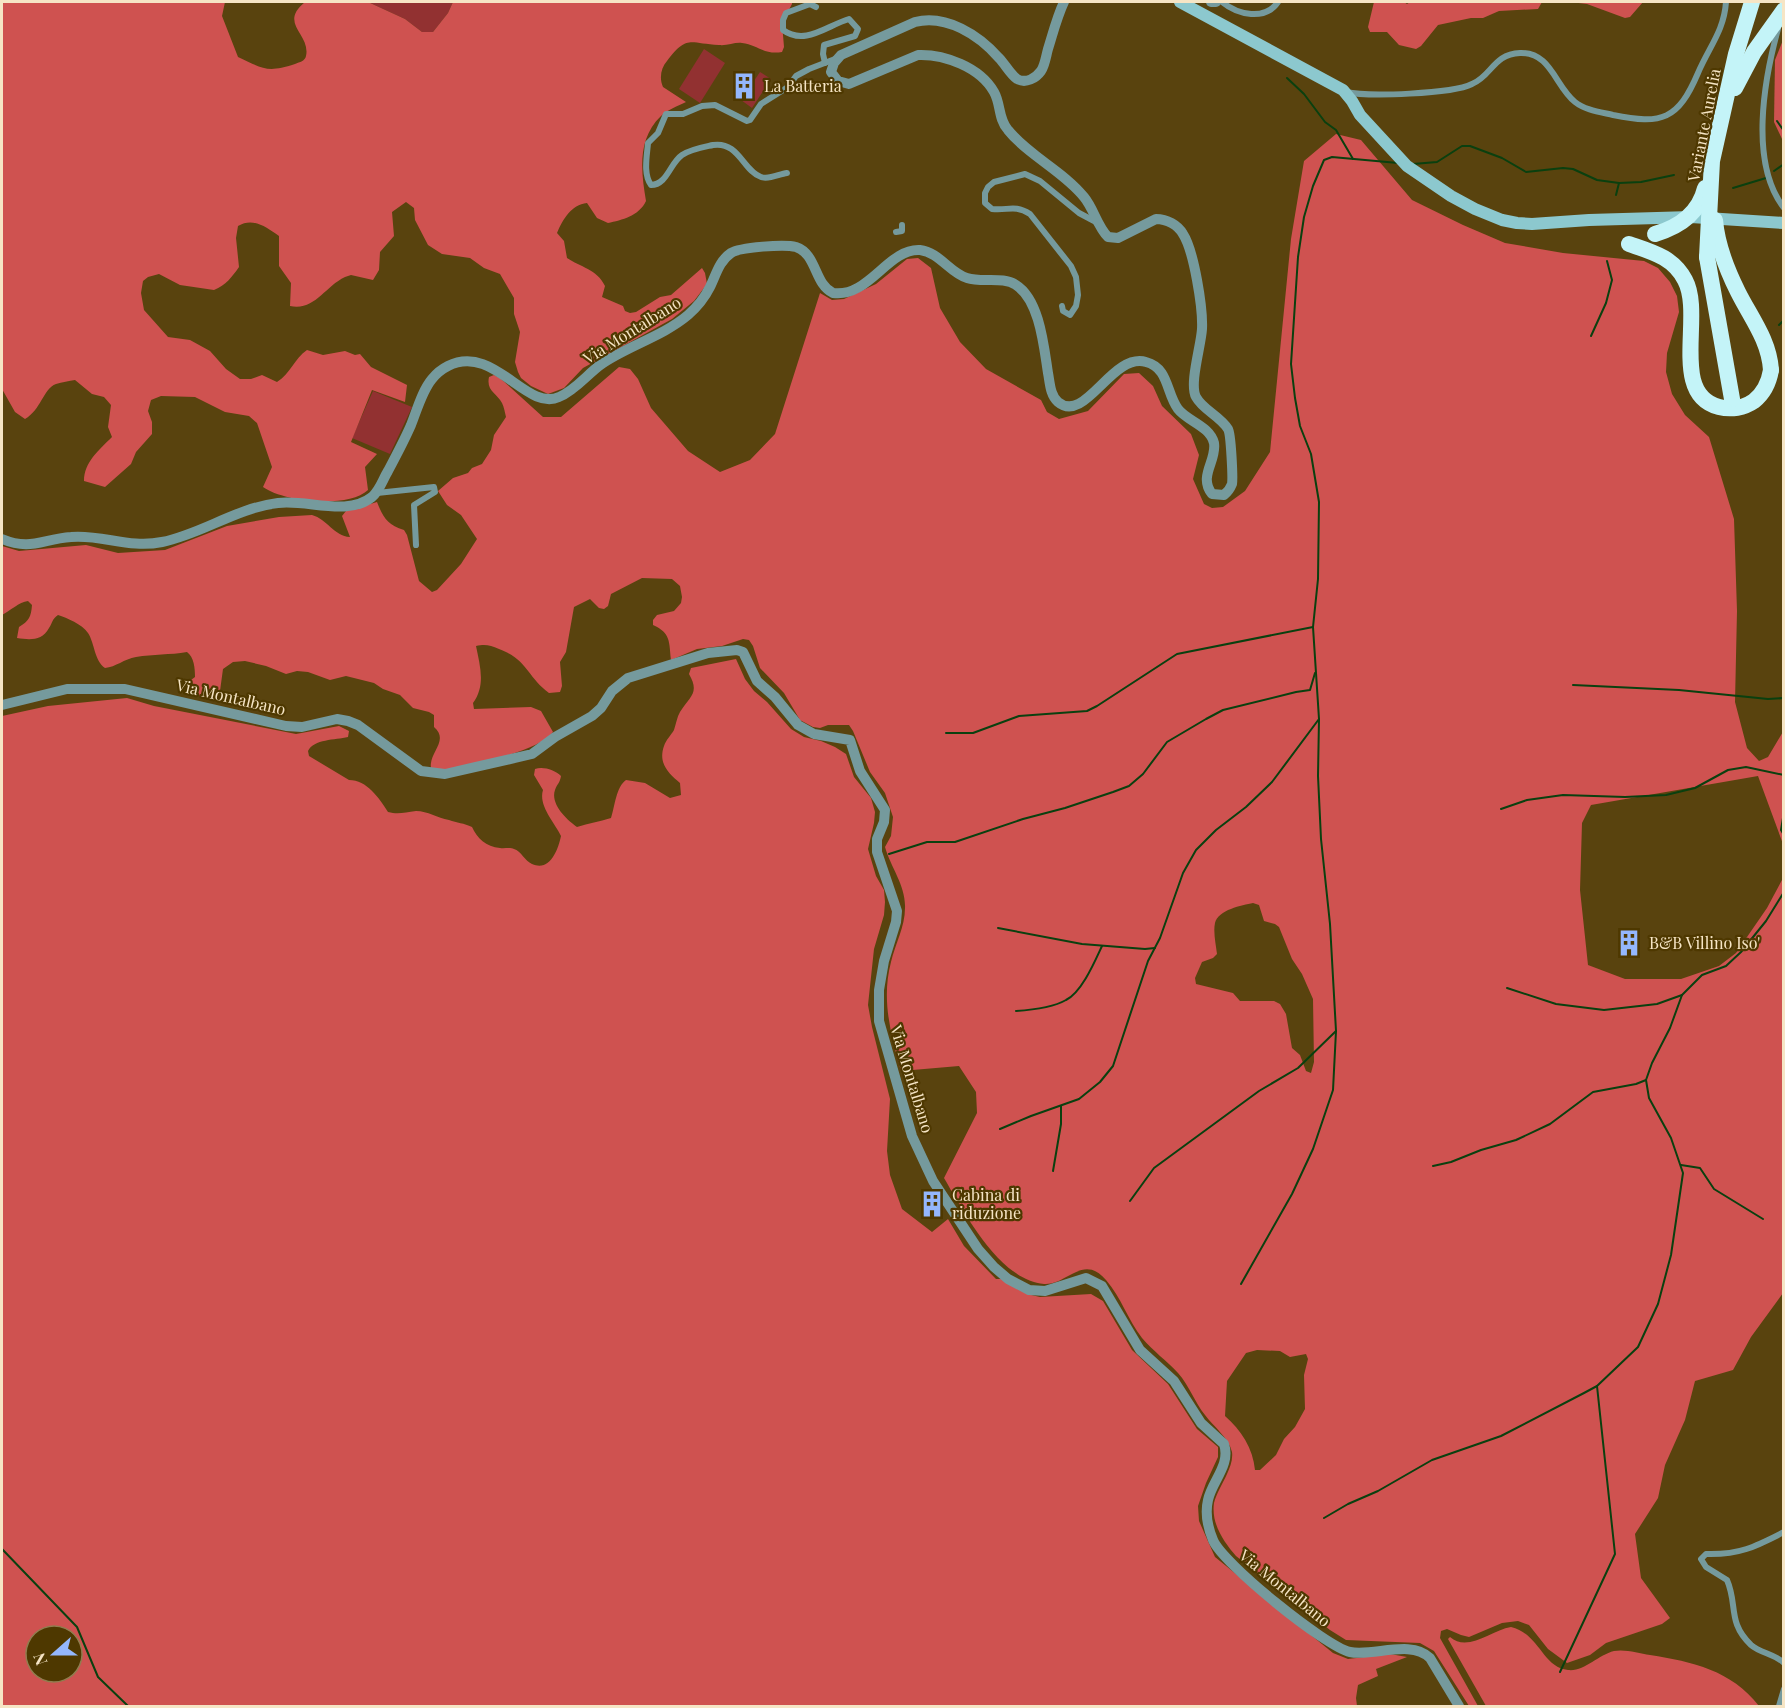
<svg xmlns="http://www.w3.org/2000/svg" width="1785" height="1708" font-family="'Playfair Display',serif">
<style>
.green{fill:#923131}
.forest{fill:#cf5250;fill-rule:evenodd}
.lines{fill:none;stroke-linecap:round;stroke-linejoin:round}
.stream{stroke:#0a400f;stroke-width:2}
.minor{stroke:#759a9d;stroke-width:6}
.tertiary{stroke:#759a9d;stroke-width:10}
.secondary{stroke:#8cc8ce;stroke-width:12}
.trunk{stroke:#c4f4f8;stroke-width:16}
.trunk-bridge{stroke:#c4f4f8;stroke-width:16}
.labels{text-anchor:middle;stroke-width:4.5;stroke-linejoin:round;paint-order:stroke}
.poi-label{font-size:16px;fill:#f6e5c5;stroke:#4e3800;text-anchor:start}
.street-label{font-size:16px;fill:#f6e5c5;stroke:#4e3800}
</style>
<rect width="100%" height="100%" fill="#59430e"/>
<!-- green -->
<g class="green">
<path d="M 368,2 L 453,2 L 448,13 L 433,32 L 422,32 L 405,19 Z"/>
<path d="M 704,49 L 725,63 L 700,103 L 679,89 Z"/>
<path d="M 760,72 L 771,79 L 752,108 L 741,100 Z"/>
<path d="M 373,391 L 412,407 L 390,454 L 352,438 Z"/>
</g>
<!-- forest -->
<g class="forest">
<path d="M 2,2 L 225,2 L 222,16 L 238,57 C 264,69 267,73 295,64 C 300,62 305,61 306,56 C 311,34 278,24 305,2 L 329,3 L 368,2 L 405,19 L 422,32 L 433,32 L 448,13 L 453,2 L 792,2 L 792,4 L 782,23 L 784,47 L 782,52 C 764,55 758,45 742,43 C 735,42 727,46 719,45 C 689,44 688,34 667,61 C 661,68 659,78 663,87 L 686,102 C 678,106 667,110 661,116 C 637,139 641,171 646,201 C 639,216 622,220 608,223 L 597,218 L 587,203 C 571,205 563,219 557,233 L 564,241 L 567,258 C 580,267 597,269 605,286 L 602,297 L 623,306 L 625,311 L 630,313 L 636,312 L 660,297 L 671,295 L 702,268 L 705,273 L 707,284 L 694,301 L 672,319 L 583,368 L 564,388 L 548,394 L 531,386 L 521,378 L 518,372 L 515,362 L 520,332 L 514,314 L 514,298 L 500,274 L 484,268 L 470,258 L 442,254 L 428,245 L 415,220 L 414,208 L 406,202 L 392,212 L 394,236 L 380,252 L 379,270 L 373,280 L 351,275 L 345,277 C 324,287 315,311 290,306 L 291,283 L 279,266 L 279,236 C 266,227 253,217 238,226 L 236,238 L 239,267 C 232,277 226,285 214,290 L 180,285 L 159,274 L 148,277 L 143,281 L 141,293 L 144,310 L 168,337 L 190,340 L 210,351 L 226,369 L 240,379 L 251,379 L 262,375 L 277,382 C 291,373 294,359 307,350 L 323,355 L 345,351 L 355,355 L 360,354 L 371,367 L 407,385 L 405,402 L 372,390 L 351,442 L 377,454 L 365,467 L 368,490 C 348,509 284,502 263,487 L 272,467 L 257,423 L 249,416 L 225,412 L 195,397 L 161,396 L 151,400 L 148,411 L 152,422 L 152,434 L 136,452 L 131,464 L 105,487 L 84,481 C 84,462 99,450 112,437 L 108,427 L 111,405 L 104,397 L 92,394 L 75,380 C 69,381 62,382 56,384 C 43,389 41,410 25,419 L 15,412 L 2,389 Z"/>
<path d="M 1374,2 L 1404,2 L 1407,4 L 1410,2 L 1546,2 L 1542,2 L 1538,9 L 1499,11 L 1483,18 L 1471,18 L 1438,25 L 1421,46 L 1416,49 L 1399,45 L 1387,32 L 1370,32 L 1368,27 Z"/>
<path d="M 1570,2 L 1643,2 L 1630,17 L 1625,18 L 1587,4 Z"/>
<path d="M 1783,40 L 1783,141 L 1774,122 L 1775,60 Z"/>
<path d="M 1336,134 L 1361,140 L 1412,200 L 1463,225 L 1505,243 L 1563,253 L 1644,261 L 1658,268 L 1670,282 L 1677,296 L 1679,312 L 1667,353 L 1666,372 L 1672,394 L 1685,415 L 1709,437 L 1734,519 L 1737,611 L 1735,702 L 1747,748 L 1759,761 L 1768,757 L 1784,730 L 1783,844 L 1758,776 L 1591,805 L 1582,823 L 1580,890 L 1588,965 L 1625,979 L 1681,979 L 1719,966 L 1736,953 L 1767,908 L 1783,878 L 1783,1293 L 1751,1337 L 1733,1370 L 1695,1381 L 1685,1420 L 1665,1465 L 1658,1498 L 1635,1534 L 1641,1578 L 1670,1618 L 1662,1624 L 1606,1643 L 1590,1655 L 1567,1663 L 1548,1649 L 1529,1625 L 1518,1621 L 1502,1623 L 1469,1637 L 1461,1635 L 1447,1629 L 1441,1631 L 1440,1638 L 1478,1706 L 1469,1706 L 1434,1651 L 1420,1643 L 1346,1640 L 1330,1630 L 1236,1556 C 1224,1542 1211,1524 1214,1503 C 1216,1494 1223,1483 1227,1474 C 1230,1467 1233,1460 1232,1452 C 1229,1438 1213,1426 1205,1415 C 1195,1403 1189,1385 1178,1373 C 1167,1361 1153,1351 1142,1338 C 1128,1320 1121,1297 1106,1280 C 1083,1253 1066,1286 1044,1284 C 999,1280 964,1212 944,1178 L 977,1113 L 976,1092 L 959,1066 L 901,1071 C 891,1035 881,1000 891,962 C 895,944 905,927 905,908 C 906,886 891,868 885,847 L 891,836 L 893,817 L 885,793 L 870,772 L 853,731 L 849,725 L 828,725 L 820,728 L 813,727 L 800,720 L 784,693 L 760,668 L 753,646 L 749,640 L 743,639 L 722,646 L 697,649 L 671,660 C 669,642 671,633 653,625 L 653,620 L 657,615 L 674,611 L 681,603 L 682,597 L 680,586 L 672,579 L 642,578 L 611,594 L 608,606 L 604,609 L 599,608 L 590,599 L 574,607 L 566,652 L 560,662 L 562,686 L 560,692 L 549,693 C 527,677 528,660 499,649 C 490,645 485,644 476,646 C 480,666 486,685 473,703 L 474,709 L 531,707 L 541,711 L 553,732 C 537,754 459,767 432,772 C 425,754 451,742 434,727 L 434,715 L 429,712 L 413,708 L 400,695 L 383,689 L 374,683 L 346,676 L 330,680 L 308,672 L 297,671 L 286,674 L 266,666 L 245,661 L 233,662 L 223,669 L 220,691 L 210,697 L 200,697 L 191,680 L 195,677 C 195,668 194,657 187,652 C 170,655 153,654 136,657 C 124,659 116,667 105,668 C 94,660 95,644 88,633 C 82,624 67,618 58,615 C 52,619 53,622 49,628 C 42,641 30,640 17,638 L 19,627 C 29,621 31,617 32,605 L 28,601 C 19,602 10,611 2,615 L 2,546 L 19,551 L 86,545 L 118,553 L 165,550 L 227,526 L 279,517 L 312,515 C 327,519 334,536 350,537 L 342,516 L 346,511 L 377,502 C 383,517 387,525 404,530 L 407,535 L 419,581 L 432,592 L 437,590 L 461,564 L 477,539 L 461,515 L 447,505 L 438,491 L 453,478 L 468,473 L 472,468 L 482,464 L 491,450 L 494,435 L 506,417 C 505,413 504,407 502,403 C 497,393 486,391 489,377 L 494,375 L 500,378 L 543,417 L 561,417 L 619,367 L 630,369 L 638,379 L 651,408 L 688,451 L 720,472 L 750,460 L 775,434 L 820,293 L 832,300 L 844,299 L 876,284 L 907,259 L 918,258 L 931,268 L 940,308 L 960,342 L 986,369 L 1041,400 L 1047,412 L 1059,419 L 1088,411 L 1124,374 L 1139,373 L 1153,386 L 1162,406 L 1191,434 L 1199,455 L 1193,479 L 1204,504 L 1212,508 L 1223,507 L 1245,491 L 1270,452 L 1291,239 L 1304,161 ZM 1253,903 L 1259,905 L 1264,921 L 1275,924 L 1279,927 L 1292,959 L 1302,974 L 1313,999 L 1314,1062 L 1311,1073 L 1306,1071 L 1300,1055 L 1292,1048 L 1286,1014 L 1280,1004 L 1274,1001 L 1240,1001 L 1233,993 L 1196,984 L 1195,978 L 1202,962 L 1213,958 L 1217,954 C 1216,945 1213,932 1215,923 C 1218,910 1242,905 1253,903 ZM 1257,1350 L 1280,1351 L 1290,1357 L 1306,1354 L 1308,1359 L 1304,1375 L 1305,1409 L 1295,1427 L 1284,1439 L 1276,1455 L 1260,1470 L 1255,1470 C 1253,1448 1241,1430 1225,1416 L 1227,1381 L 1246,1353 Z"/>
<path d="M 736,659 L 745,679 L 754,691 L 767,702 L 791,729 L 804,737 L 821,741 L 835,747 L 846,754 L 854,777 L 871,798 L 875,812 L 874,823 L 868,849 L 876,876 L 884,890 L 885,902 L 884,915 L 874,949 L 868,1005 L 872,1027 L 890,1099 L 887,1151 L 890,1175 L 902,1209 L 932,1232 L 948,1219 L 964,1246 L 996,1279 L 1008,1279 L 1027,1294 L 1040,1297 L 1091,1294 L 1103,1301 L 1132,1350 L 1168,1384 L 1197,1429 L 1218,1447 L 1218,1457 L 1206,1483 L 1198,1506 L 1199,1521 L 1215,1557 L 1333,1653 L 1348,1659 L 1390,1654 L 1407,1657 L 1376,1669 L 1378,1676 L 1358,1685 L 1356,1698 L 1357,1706 L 2,1706 L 2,716 L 48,706 L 127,698 L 154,706 L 296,734 L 339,726 L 349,731 L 348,737 C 335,740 314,739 308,751 L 309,756 L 349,780 C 367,780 379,798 388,812 C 399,815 405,812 416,811 C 428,811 437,818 449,820 C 457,823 464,823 472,827 C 477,838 486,847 500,848 C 504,849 510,847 514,849 C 521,851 525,861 532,864 C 550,872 558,850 561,836 C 555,823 538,806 543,790 L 534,775 L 535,769 C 543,766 555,770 561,776 C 560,783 557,784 555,790 C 550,804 567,820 577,827 C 589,823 599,822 611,818 C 615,806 616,787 626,780 L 645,783 L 670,798 L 681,795 L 680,783 C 668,773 658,763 664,746 C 666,740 671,735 674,730 C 676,724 677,717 680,712 C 690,696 700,693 689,674 L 691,668 ZM 36,1636 L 72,1636 L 72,1672 L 36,1672 Z"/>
<path d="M 1511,1627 C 1540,1634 1542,1667 1568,1670 C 1584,1672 1598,1655 1614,1651 C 1625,1649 1639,1653 1650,1655 C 1693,1662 1731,1670 1759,1706 L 1486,1706 L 1448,1639 L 1450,1637 C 1468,1653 1491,1630 1511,1627 Z"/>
</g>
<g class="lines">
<!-- stream -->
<g class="stream">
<path d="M 1287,78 L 1304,94 L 1325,122 L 1336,130 L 1353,159"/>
<path d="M 1777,121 L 1784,131"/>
<path d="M 1413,164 L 1437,162 L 1462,146 L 1470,146 L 1502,158 L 1526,172 L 1563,168 L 1573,169 L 1597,180 L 1619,183 L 1641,182 L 1674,175"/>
<path d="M 1774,171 L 1784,164"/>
<path d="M 1733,188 L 1766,178"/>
<path d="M 1616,195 L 1619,183"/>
<path d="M 1779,325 L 1784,320"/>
<path d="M 1591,336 L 1606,303 L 1612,280 L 1607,261"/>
<path d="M 1573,685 L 1679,690 L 1768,699 L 1784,698"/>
<path d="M 946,733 L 973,733 L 1019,716 L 1087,711 L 1097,706 L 1177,654 L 1313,627"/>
<path d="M 1501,809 L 1527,800 L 1563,795 L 1625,797 L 1666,795 L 1695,788 L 1728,770 L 1746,767 L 1784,775"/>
<path d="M 1784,812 L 1781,830 L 1784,835"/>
<path d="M 889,854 L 927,842 L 955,842 L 1023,819 L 1065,808 L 1113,792 L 1129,786 L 1143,774 L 1167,742 L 1206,719 L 1223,710 L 1296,692 L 1310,690 L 1315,673"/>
<path d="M 998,928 L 1082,944 L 1145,949 L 1155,948"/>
<path d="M 1507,988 L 1556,1004 L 1604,1010 L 1657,1004 L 1682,995"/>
<path d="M 1016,1011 C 1031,1010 1052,1008 1066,1000 C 1082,992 1095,961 1102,946"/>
<path d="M 1000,1129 L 1031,1116 L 1079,1099 L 1100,1082 L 1113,1066 L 1148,961 L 1160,938 L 1183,873 L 1196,850 L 1216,830 L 1246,807 L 1272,782 L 1319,719"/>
<path d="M 1681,1165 L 1700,1168 L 1714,1189 L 1763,1219"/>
<path d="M 1433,1166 L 1451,1162 L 1481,1150 L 1516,1140 L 1550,1124 L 1593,1092 L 1636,1084 L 1646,1080"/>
<path d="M 1053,1171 L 1061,1124 L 1061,1106"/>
<path d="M 1130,1201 L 1154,1168 L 1259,1091 L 1298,1068 L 1336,1031"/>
<path d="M 1241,1284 L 1292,1194 L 1313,1149 L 1333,1090 L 1336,1031 L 1330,924 L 1321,839 L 1318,776 L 1319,719 L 1313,627 L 1318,579 L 1319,502 L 1311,454 L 1300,426 L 1295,398 L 1291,364 L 1298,257 L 1304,217 L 1313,186 L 1324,160 L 1332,157 L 1398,163"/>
<path d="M 1324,1518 L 1348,1504 L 1378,1491 L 1432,1460 L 1501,1436 L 1584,1393 L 1597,1386 L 1638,1347 L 1658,1304 L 1671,1255 L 1683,1173 L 1671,1138 L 1649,1098 L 1646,1080 L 1652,1063 L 1670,1028 L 1682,995 L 1702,975 L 1726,966 L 1741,952 L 1766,921 L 1784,892"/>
<path d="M 2,1549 L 77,1627 L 98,1677 L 128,1706"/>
<path d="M 1560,1672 L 1615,1554 L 1597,1386"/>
</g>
<!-- minor -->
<g class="minor">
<path d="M 1222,2 C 1238,15 1265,21 1278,2"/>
<path d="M 816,7 L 810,4 L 786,13 L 783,20 L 783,30 C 805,46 826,26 849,19 L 858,29 L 855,36 L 824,45 L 823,54 L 825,63"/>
<path d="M 1778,29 C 1764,80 1749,163 1784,208"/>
<path d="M 1346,92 C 1368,97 1452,94 1472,84 C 1492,76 1493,54 1520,53 C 1551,52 1555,86 1575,102 C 1585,110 1600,112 1613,115 C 1662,125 1678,120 1698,73 C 1709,47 1724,31 1726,2"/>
<path d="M 787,173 C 779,174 769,180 761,177 C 743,171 739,141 713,145 C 704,147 691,149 682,155 C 670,163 667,185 651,185 C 643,174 647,156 648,143 L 658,133 L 666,114 L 683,114 L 702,106 L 715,105 L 747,121 L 750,120 L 761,104 L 788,87 L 796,76 L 809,69 L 835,59"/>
<path d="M 896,232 L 902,231 L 902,225"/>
<path d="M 1062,306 L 1063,311 L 1070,315 L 1076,306 L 1078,295 L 1076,277 L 1071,266 L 1030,214 C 1014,204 1008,211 992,209 L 985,203 L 985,193 L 988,187 L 994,182 L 1025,174 L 1040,181 L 1079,213 L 1096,222"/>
<path d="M 377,493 L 434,487 L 435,492 L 414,505 L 416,545"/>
<path d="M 1784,1532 C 1755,1547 1739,1555 1706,1554 L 1701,1559 L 1706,1567 L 1727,1580 C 1738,1605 1727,1622 1751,1645 C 1760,1653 1775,1654 1784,1663"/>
<path d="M 1779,1706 L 1784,1689"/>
</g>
<!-- tertiary -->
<g class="tertiary">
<path d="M 1211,2 L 1216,2"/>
<path d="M 2,539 C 31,551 42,539 71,537 C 102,534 129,549 162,542 C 202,534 236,508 278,503 C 307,499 347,517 372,497 C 380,490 383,479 388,471 C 396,456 404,441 411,425 C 417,410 422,391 432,379 C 436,374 442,369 448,366 C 494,343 526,412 559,397 C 576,390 588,373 603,363 C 630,345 663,336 688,315 C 696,308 705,297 710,287 C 716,275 719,261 731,253 C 740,247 785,244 796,247 C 817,254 814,284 833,293 C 869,298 888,248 920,250 C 939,252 950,273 967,278 C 982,283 1003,276 1016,285 C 1040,300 1044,348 1048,373 C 1050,383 1050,395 1058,402 C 1085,425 1112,352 1146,362 C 1169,368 1166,393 1178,409 C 1187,421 1210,426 1214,443 C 1217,461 1198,476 1212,494 L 1224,495 C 1228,492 1230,489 1232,484 C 1233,478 1231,434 1228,429 C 1220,416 1203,410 1196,397 C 1189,384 1201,346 1202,329 C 1203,308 1194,251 1183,234 C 1178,225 1167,219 1156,219 L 1118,238 L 1108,237 C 1097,226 1094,209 1084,197 C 1063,171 1029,156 1008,130 C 998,119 1001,104 994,92 C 980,67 944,54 918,55 L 849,84 L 838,81 L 831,72 L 834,63 L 841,55 L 915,22 C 946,14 979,35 999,58 C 1005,64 1010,74 1017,79 C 1026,84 1036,78 1041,71 C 1045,65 1046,56 1048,49 C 1053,33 1057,17 1064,2"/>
<path d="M 2,705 L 67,689 L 125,689 L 286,726 L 302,727 L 337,719 L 348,721 L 358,725 L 421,771 L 445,774 L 532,754 L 555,737 L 592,716 L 601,708 L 612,691 L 628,678 L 708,653 L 737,650 L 743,652 L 757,681 L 775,697 L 798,725 L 814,734 L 850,740 L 860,771 L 885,810 L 884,822 L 877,839 L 877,852 L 897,911 L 896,922 L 884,961 L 879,990 L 879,1021 L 912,1136 L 933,1181 L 978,1249 L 994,1267 L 1008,1279 L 1029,1290 L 1045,1291 L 1086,1278 L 1102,1286 L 1140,1350 L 1174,1381 L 1201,1423 L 1224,1444 C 1231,1465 1212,1481 1208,1500 C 1205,1513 1208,1528 1213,1540 C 1222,1563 1326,1647 1350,1652 C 1373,1657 1411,1639 1430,1658 L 1459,1706"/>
</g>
<!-- secondary -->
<path class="secondary" d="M 1180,2 L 1343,90 L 1352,101 L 1360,115 L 1407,166 L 1451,196 L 1475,209 L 1502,220 L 1517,223 L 1532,224 L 1589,220 L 1691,217 L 1784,223"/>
<!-- trunk -->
<g class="trunk">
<path d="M 1629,244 C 1652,252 1673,257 1685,280 C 1704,315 1669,394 1719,407 C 1731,410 1744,408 1754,401 C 1764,393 1769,382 1771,370"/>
<path d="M 1707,257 L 1732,399"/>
</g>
<!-- trunk-bridge -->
<g class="trunk-bridge">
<path d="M 1735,88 L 1754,52 L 1784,10"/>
<path d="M 1715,220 C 1717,245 1727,270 1738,292 C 1751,318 1769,340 1771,370"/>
<path d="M 1655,234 C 1679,227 1699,213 1705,188"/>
<path d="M 1707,257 L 1712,161 L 1736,54 L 1752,2"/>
</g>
</g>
<!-- icons -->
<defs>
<g id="building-bare" transform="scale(2.07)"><path d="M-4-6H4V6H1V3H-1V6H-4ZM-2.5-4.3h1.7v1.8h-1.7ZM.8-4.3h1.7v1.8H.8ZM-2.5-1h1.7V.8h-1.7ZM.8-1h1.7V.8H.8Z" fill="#94b7fd" stroke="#4e3800" stroke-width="2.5" paint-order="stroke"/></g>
</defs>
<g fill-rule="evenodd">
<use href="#building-bare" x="744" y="86"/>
<use href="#building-bare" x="1629" y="943"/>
<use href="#building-bare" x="932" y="1204"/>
</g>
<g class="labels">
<!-- poi labels -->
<g class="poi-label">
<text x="764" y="92">La Batteria</text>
<text x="1649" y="949">B&amp;B Villino Iso'</text>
<text x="952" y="1201">Cabina di<tspan x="952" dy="18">riduzione</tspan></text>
</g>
<!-- street labels -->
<g class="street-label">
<text transform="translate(1704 125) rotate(-79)" y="6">Variante Aurelia</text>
<text transform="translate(632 330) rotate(-32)" y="6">Via Montalbano</text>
<text transform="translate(231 697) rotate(13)" y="6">Via Montalbano</text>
<text transform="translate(912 1079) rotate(73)" y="6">Via Montalbano</text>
<text transform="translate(1285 1588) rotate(39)" y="6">Via Montalbano</text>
</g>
</g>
<!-- border -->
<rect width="1785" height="1708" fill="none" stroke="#f6e5c5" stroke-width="6"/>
<!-- north arrow -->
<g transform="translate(54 1654) rotate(249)"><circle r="28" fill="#4e3800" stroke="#917d4f" stroke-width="1.5"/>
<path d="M0-4.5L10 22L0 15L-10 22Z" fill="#94b7fd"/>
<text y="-9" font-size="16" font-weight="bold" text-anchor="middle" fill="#f6e5c5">N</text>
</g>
</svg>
